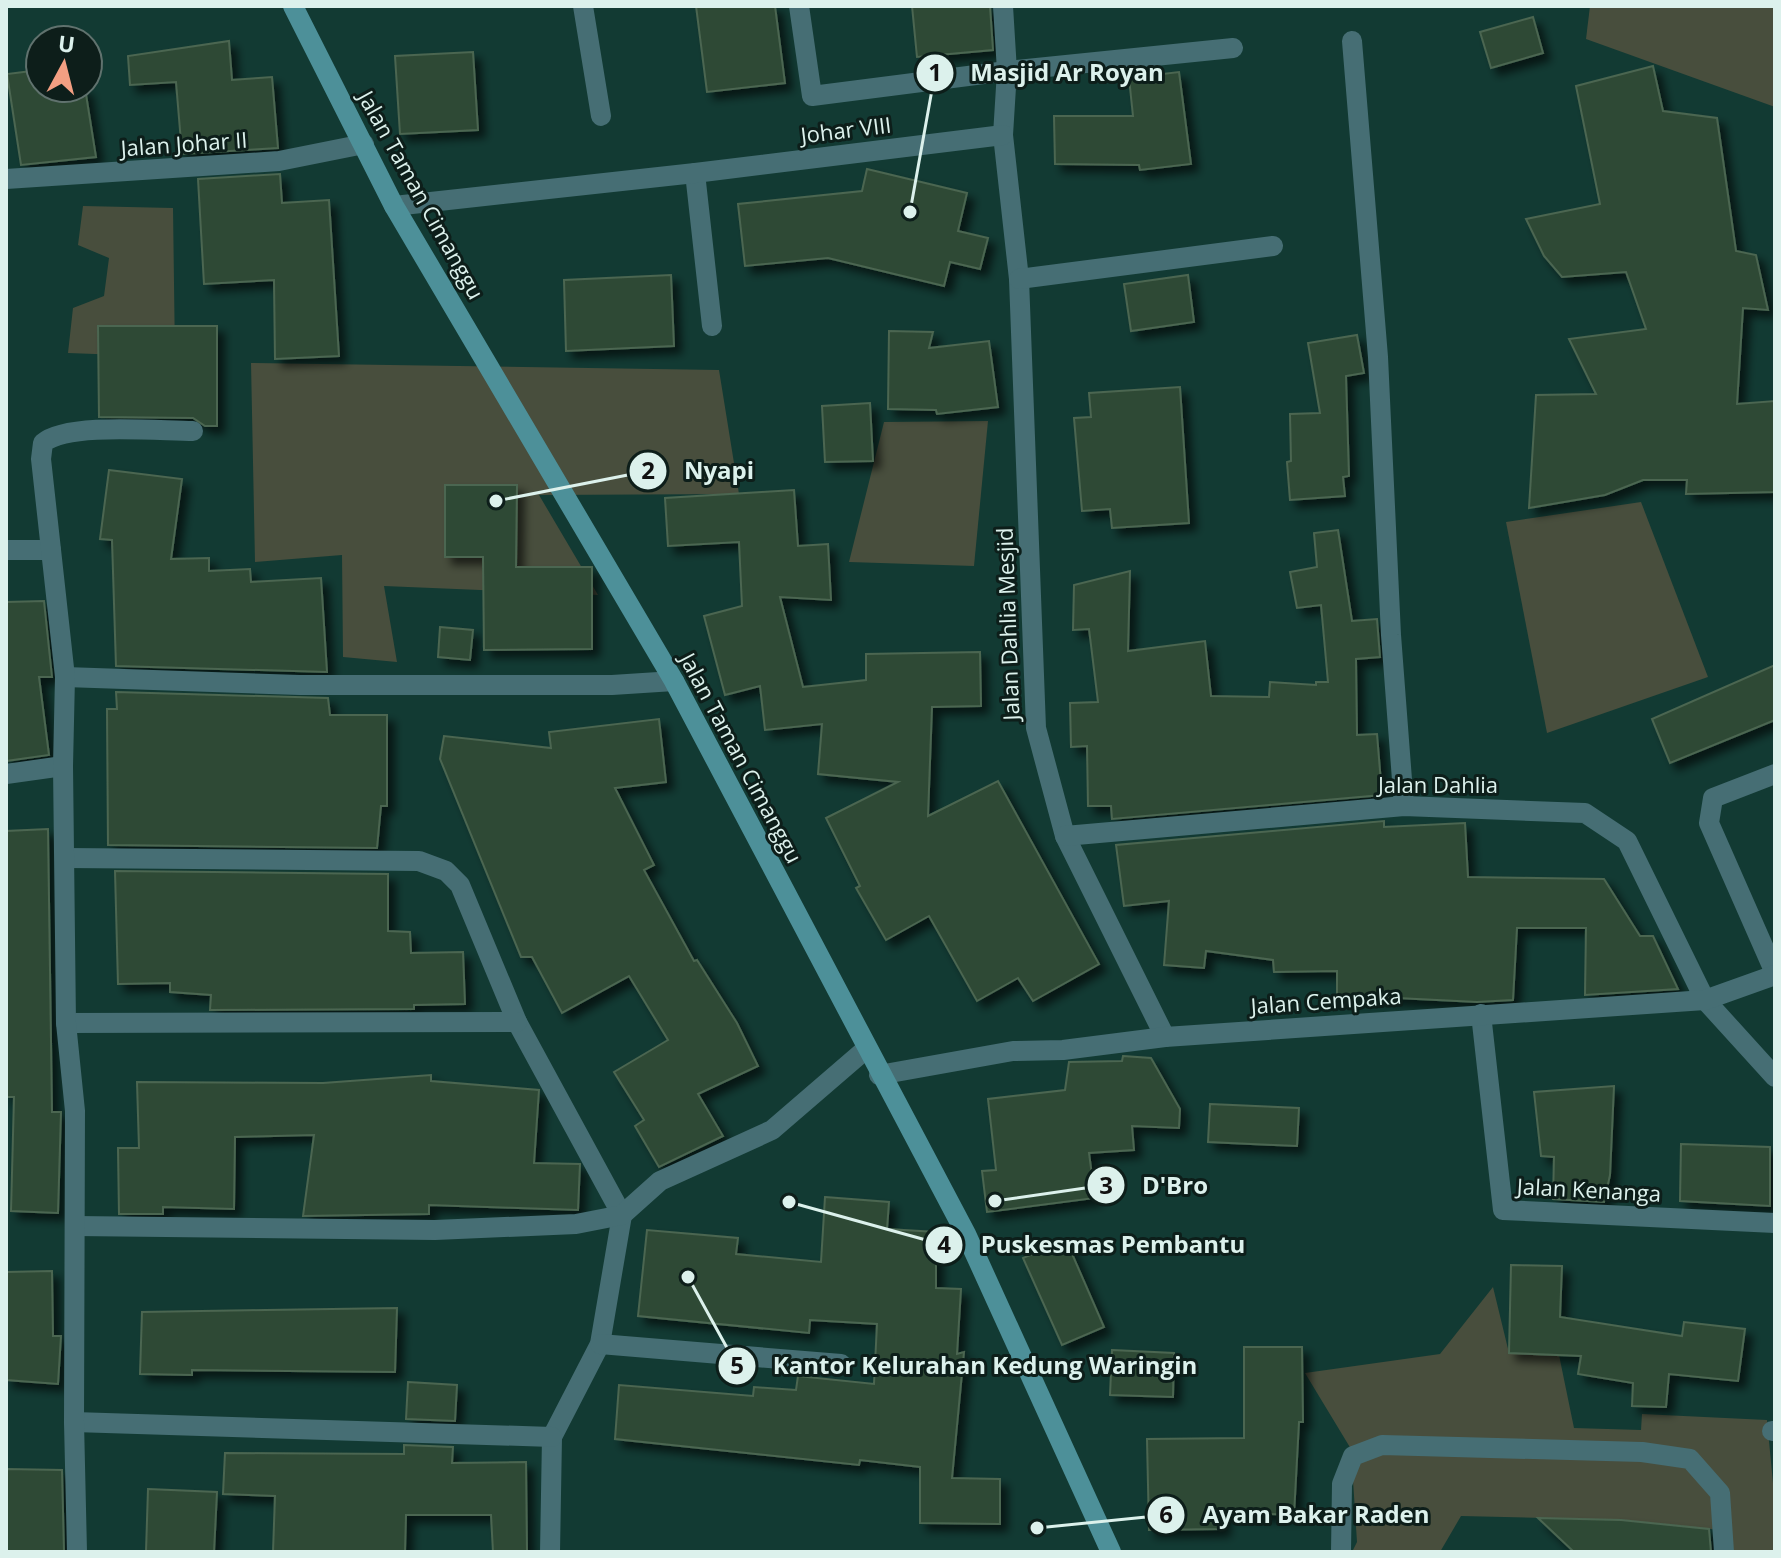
<svg xmlns="http://www.w3.org/2000/svg" width="1781" height="1558" font-family="'Open Sans',sans-serif">
<style>
.green{fill:#484e3d}
.building{fill:#2f4935;stroke:#4b6651;stroke-width:2;filter:url(#shadow)}
.lines{fill:none;stroke-linecap:round;stroke-linejoin:round}
.street{stroke:#466e74;stroke-width:20}
.secondary{stroke:#4d9099;stroke-width:20}
.labels{text-anchor:middle;stroke-width:6;stroke-linejoin:round;paint-order:stroke}
.street-label{font-size:22px;fill:#dcf1ec;stroke:#0d1e1a}
.leader{fill:none;stroke:#dcf1ec;stroke-width:3}
.callout-dot{fill:#dcf1ec;stroke:#0d1e1a;stroke-width:3}
.mark-label{font-size:24px;text-anchor:middle;font-weight:bold;fill:#111}
.callout-label{font-size:24px;text-anchor:middle;font-weight:bold;fill:#dcf1ec;stroke:#0d1e1a;stroke-width:6;stroke-linejoin:round;paint-order:stroke}
</style>
<defs>
<filter id="shadow"><feDropShadow dx="7" dy="7" stdDeviation="4" flood-color="#0009"/></filter>
</defs>
<rect width="100%" height="100%" fill="#123a33"/>
<!-- green -->
<g class="green">
<path d="M 1590,6 L 1775,6 L 1775,107 L 1586,39 Z"/>
<path d="M 83,206 L 173,208 L 175,357 L 68,353 L 73,308 L 104,296 L 109,258 L 78,245 Z"/>
<path d="M 251,363 L 719,370 L 739,494 L 539,495 L 598,595 L 384,586 L 397,662 L 343,657 L 342,555 L 255,562 Z"/>
<path d="M 988,421 L 974,566 L 849,562 L 884,422 Z"/>
<path d="M 1641,502 L 1708,677 L 1547,733 L 1506,522 Z"/>
<path d="M 1493,1287 L 1509,1353 L 1559,1355 L 1574,1428 L 1641,1430 L 1642,1414 L 1767,1420 L 1775,1504 L 1775,1552 L 1718,1552 L 1719,1530 L 1655,1523 L 1653,1548 L 1626,1546 L 1626,1520 L 1461,1516 L 1440,1552 L 1352,1552 L 1357,1542 L 1351,1449 L 1305,1373 L 1440,1354 Z"/>
</g>
<!-- building -->
<g class="building">
<path d="M 696,6 L 775,6 L 785,83 L 707,92 Z"/>
<path d="M 912,6 L 990,6 L 993,50 L 917,57 Z"/>
<path d="M 1533,17 L 1543,53 L 1491,68 L 1480,32 Z"/>
<path d="M 229,41 L 232,80 L 272,77 L 278,148 L 182,154 L 176,82 L 130,85 L 128,56 Z"/>
<path d="M 473,52 L 478,130 L 400,134 L 395,56 Z"/>
<path d="M 1653,66 L 1663,111 L 1717,118 L 1736,251 L 1756,255 L 1768,310 L 1743,308 L 1737,404 L 1775,401 L 1775,492 L 1686,494 L 1687,480 L 1643,480 L 1605,495 L 1529,508 L 1536,395 L 1596,394 L 1569,339 L 1646,329 L 1626,272 L 1562,277 L 1544,256 L 1526,219 L 1600,204 L 1576,86 Z"/>
<path d="M 40,70 L 40,88 L 85,88 L 96,157 L 21,165 L 7,74 Z"/>
<path d="M 1179,72 L 1191,164 L 1140,170 L 1139,165 L 1055,164 L 1054,116 L 1133,116 L 1129,78 Z"/>
<path d="M 867,169 L 967,193 L 958,231 L 988,238 L 980,269 L 950,262 L 944,286 L 828,258 L 745,266 L 738,204 L 862,191 Z"/>
<path d="M 280,174 L 282,203 L 329,200 L 339,356 L 275,359 L 274,280 L 204,284 L 198,179 Z"/>
<path d="M 671,275 L 674,346 L 566,351 L 564,280 Z"/>
<path d="M 1188,275 L 1194,322 L 1131,331 L 1124,284 Z"/>
<path d="M 98,326 L 217,326 L 217,426 L 205,426 L 193,418 L 99,417 Z"/>
<path d="M 889,331 L 933,332 L 929,348 L 989,341 L 998,407 L 937,414 L 936,410 L 888,409 Z"/>
<path d="M 1357,335 L 1364,373 L 1346,376 L 1349,476 L 1343,477 L 1345,496 L 1290,500 L 1287,462 L 1291,461 L 1290,414 L 1320,413 L 1308,343 Z"/>
<path d="M 1180,387 L 1189,523 L 1112,528 L 1110,509 L 1082,511 L 1074,418 L 1091,417 L 1089,393 Z"/>
<path d="M 870,403 L 873,461 L 825,462 L 822,406 Z"/>
<path d="M 109,470 L 182,479 L 171,559 L 209,558 L 209,571 L 250,569 L 251,582 L 321,578 L 327,672 L 116,666 L 112,540 L 100,539 Z"/>
<path d="M 445,485 L 517,485 L 516,567 L 592,567 L 592,649 L 484,650 L 483,557 L 445,557 Z"/>
<path d="M 794,490 L 798,546 L 828,544 L 831,600 L 780,597 L 803,687 L 866,680 L 866,654 L 980,652 L 981,706 L 932,707 L 928,816 L 998,781 L 1099,964 L 1033,1001 L 1018,978 L 977,1001 L 929,916 L 886,940 L 856,888 L 860,886 L 826,818 L 898,782 L 818,774 L 822,724 L 765,730 L 760,686 L 725,695 L 704,616 L 742,606 L 739,542 L 668,546 L 665,498 Z"/>
<path d="M 1338,530 L 1352,621 L 1377,619 L 1380,657 L 1356,659 L 1357,735 L 1377,734 L 1382,795 L 1112,819 L 1111,806 L 1088,806 L 1087,746 L 1071,747 L 1070,703 L 1098,702 L 1089,629 L 1073,630 L 1074,585 L 1130,571 L 1128,651 L 1205,641 L 1211,696 L 1269,697 L 1270,682 L 1316,685 L 1316,682 L 1328,682 L 1321,605 L 1297,608 L 1290,572 L 1317,567 L 1314,533 Z"/>
<path d="M 44,601 L 52,677 L 39,677 L 49,755 L 6,761 L 6,602 Z"/>
<path d="M 440,627 L 473,630 L 470,660 L 438,657 Z"/>
<path d="M 1775,665 L 1775,720 L 1670,763 L 1652,719 Z"/>
<path d="M 116,692 L 328,698 L 330,715 L 387,715 L 387,806 L 381,806 L 377,848 L 108,845 L 107,709 L 117,709 Z"/>
<path d="M 659,719 L 666,782 L 615,788 L 654,865 L 644,870 L 694,961 L 697,960 L 737,1023 L 758,1066 L 698,1094 L 723,1136 L 659,1167 L 635,1126 L 644,1120 L 614,1072 L 668,1040 L 629,976 L 562,1013 L 532,957 L 521,957 L 440,759 L 444,736 L 551,748 L 549,732 Z"/>
<path d="M 1384,821 L 1384,827 L 1465,823 L 1468,877 L 1604,879 L 1640,936 L 1653,936 L 1678,989 L 1585,995 L 1586,928 L 1517,928 L 1513,1000 L 1477,1002 L 1337,995 L 1337,971 L 1274,972 L 1273,960 L 1206,951 L 1204,968 L 1164,965 L 1169,901 L 1124,906 L 1116,845 Z"/>
<path d="M 48,829 L 52,1112 L 61,1112 L 58,1213 L 11,1211 L 14,1097 L 6,1097 L 6,831 Z"/>
<path d="M 115,871 L 388,874 L 388,931 L 410,932 L 411,953 L 463,952 L 465,1004 L 414,1005 L 414,1009 L 210,1010 L 211,995 L 170,992 L 170,983 L 118,984 Z"/>
<path d="M 1123,1056 L 1151,1058 L 1180,1109 L 1179,1128 L 1132,1126 L 1134,1150 L 1089,1153 L 1095,1198 L 987,1212 L 982,1171 L 996,1170 L 988,1099 L 1065,1090 L 1069,1062 L 1122,1061 Z"/>
<path d="M 431,1075 L 431,1081 L 539,1090 L 534,1163 L 580,1164 L 578,1210 L 429,1205 L 429,1214 L 303,1216 L 314,1135 L 235,1137 L 234,1209 L 163,1207 L 163,1214 L 119,1214 L 118,1148 L 139,1148 L 137,1082 L 323,1083 Z"/>
<path d="M 1614,1086 L 1610,1175 L 1604,1202 L 1553,1199 L 1554,1157 L 1541,1156 L 1534,1092 Z"/>
<path d="M 1210,1104 L 1299,1108 L 1297,1146 L 1208,1142 Z"/>
<path d="M 1681,1144 L 1770,1147 L 1770,1206 L 1680,1201 Z"/>
<path d="M 825,1197 L 889,1202 L 887,1229 L 936,1232 L 936,1288 L 961,1289 L 957,1354 L 964,1352 L 952,1478 L 1000,1479 L 1000,1524 L 920,1523 L 920,1467 L 860,1460 L 859,1465 L 615,1439 L 619,1385 L 753,1396 L 754,1387 L 796,1390 L 798,1376 L 874,1384 L 877,1324 L 810,1320 L 809,1333 L 638,1316 L 647,1230 L 738,1238 L 736,1254 L 821,1262 Z"/>
<path d="M 1066,1240 L 1104,1327 L 1062,1345 L 1023,1258 Z"/>
<path d="M 1511,1265 L 1562,1266 L 1560,1317 L 1682,1336 L 1684,1322 L 1745,1329 L 1738,1381 L 1669,1374 L 1666,1407 L 1632,1406 L 1633,1383 L 1578,1374 L 1581,1356 L 1509,1353 Z"/>
<path d="M 52,1271 L 53,1336 L 61,1336 L 58,1384 L 6,1380 L 6,1272 Z"/>
<path d="M 397,1308 L 395,1372 L 192,1370 L 192,1375 L 140,1374 L 142,1312 Z"/>
<path d="M 1244,1347 L 1302,1347 L 1303,1422 L 1299,1422 L 1294,1515 L 1223,1512 L 1223,1529 L 1149,1530 L 1147,1439 L 1244,1438 Z"/>
<path d="M 1112,1350 L 1174,1353 L 1173,1397 L 1110,1395 Z"/>
<path d="M 408,1382 L 457,1385 L 455,1421 L 406,1419 Z"/>
<path d="M 404,1445 L 453,1447 L 452,1463 L 526,1462 L 527,1552 L 493,1552 L 491,1515 L 406,1515 L 405,1552 L 273,1552 L 275,1496 L 223,1494 L 225,1453 L 404,1454 Z"/>
<path d="M 6,1469 L 62,1470 L 64,1552 L 6,1552 Z"/>
<path d="M 148,1489 L 217,1492 L 214,1552 L 146,1552 Z"/>
<path d="M 1538,1518 L 1621,1520 L 1709,1529 L 1711,1552 L 1574,1552 Z"/>
</g>
<g class="lines">
<!-- street -->
<g class="street">
<path d="M 583,6 L 601,116"/>
<path d="M 799,6 L 812,96 L 1007,71 L 1233,48"/>
<path d="M 1003,6 L 1007,71 L 1003,135 L 1019,279 L 1036,728 L 1065,836 L 1165,1037"/>
<path d="M 1352,41 L 1378,357 L 1391,635 L 1404,806"/>
<path d="M 695,173 L 712,326"/>
<path d="M 6,179 L 279,161 L 364,144"/>
<path d="M 394,206 L 695,173 L 1003,135"/>
<path d="M 1019,279 L 1273,246"/>
<path d="M 6,550 L 51,550"/>
<path d="M 65,677 L 300,685 L 612,685 L 674,681"/>
<path d="M 6,774 L 63,766"/>
<path d="M 1775,774 L 1713,798 L 1709,823 L 1775,973"/>
<path d="M 1065,836 L 1404,806 L 1585,813 L 1627,841 L 1705,1000 L 1775,1077"/>
<path d="M 65,858 L 419,861 L 446,871 L 460,885 L 517,1022 L 622,1215 L 600,1344 L 552,1437 L 550,1552"/>
<path d="M 1481,1014 L 1503,1210 L 1775,1223"/>
<path d="M 66,1023 L 517,1022"/>
<path d="M 879,1075 L 1013,1051 L 1063,1050 L 1165,1037 L 1705,1000 L 1775,975"/>
<path d="M 75,1226 L 435,1230 L 576,1224 L 622,1215 L 660,1181 L 772,1130 L 866,1049"/>
<path d="M 600,1344 L 841,1364"/>
<path d="M 74,1422 L 552,1437"/>
<path d="M 1772,1431 L 1775,1431"/>
<path d="M 77,1552 L 74,1422 L 75,1111 L 66,1023 L 63,766 L 65,677 L 41,459 L 43,443 C 67,422 159,431 193,431"/>
<path d="M 1341,1552 L 1342,1484 L 1353,1456 L 1382,1445 L 1642,1452 L 1690,1459 L 1720,1493 L 1724,1552"/>
</g>
<!-- secondary -->
<path class="secondary" d="M 293,6 L 394,206 L 674,681 L 966,1234 L 1111,1552"/>
</g>
<g class="labels">
<!-- street labels -->
<g class="street-label">
<text transform="translate(846 130) rotate(-7)" y="8">Johar VIII</text>
<text transform="translate(184 144) rotate(-4)" y="8">Jalan Johar II</text>
<text transform="translate(421 195) rotate(61)" y="8">Jalan Taman Cimanggu</text>
<text transform="translate(1008 624) rotate(-92)" y="8">Jalan Dahlia Mesjid</text>
<text transform="translate(741 758) rotate(62)" y="8">Jalan Taman Cimanggu</text>
<text x="1438" y="793">Jalan Dahlia</text>
<text transform="translate(1326 1001) rotate(-4)" y="8">Jalan Cempaka</text>
<text transform="translate(1589 1190) rotate(3)" y="8">Jalan Kenanga</text>
</g>
</g>
<!-- callouts -->
<path class="leader" d="M910 212L935 73M496 501L648 471M995 1201L1106 1185M789 1202L944 1245M688 1277L737 1366M1037 1528L1166 1515"/>
<g class="callout-dot">
<circle cx="910" cy="212" r="8"/>
<circle cx="496" cy="501" r="8"/>
<circle cx="995" cy="1201" r="8"/>
<circle cx="789" cy="1202" r="8"/>
<circle cx="688" cy="1277" r="8"/>
<circle cx="1037" cy="1528" r="8"/>
<circle cx="935" cy="73" r="20"/>
<circle cx="648" cy="471" r="20"/>
<circle cx="1106" cy="1185" r="20"/>
<circle cx="944" cy="1245" r="20"/>
<circle cx="737" cy="1366" r="20"/>
<circle cx="1166" cy="1515" r="20"/>
</g>
<g class="mark-label">
<text x="935" y="81">1</text>
<text x="648" y="479">2</text>
<text x="1106" y="1194">3</text>
<text x="944" y="1253">4</text>
<text x="737" y="1374">5</text>
<text x="1166" y="1523">6</text>
</g>
<g class="callout-label">
<text x="1067" y="81">Masjid Ar Royan</text>
<text x="719" y="479">Nyapi</text>
<text x="1175" y="1194">D'Bro</text>
<text x="1113" y="1253">Puskesmas Pembantu</text>
<text x="985" y="1374">Kantor Kelurahan Kedung Waringin</text>
<text x="1316" y="1523">Ayam Bakar Raden</text>
</g>
<!-- border -->
<rect width="1781" height="1558" fill="none" stroke="#dcf1ec" stroke-width="16"/>
<!-- north arrow -->
<g transform="translate(64 64) rotate(7)"><circle r="38" fill="#0d1e1a" stroke="#60726e" stroke-width="2"/>
<path d="M0-6L14 30L0 20L-14 30Z" fill="#f39f82"/>
<text y="-12" font-size="22" font-weight="bold" text-anchor="middle" fill="#dcf1ec">U</text>
</g>
</svg>
